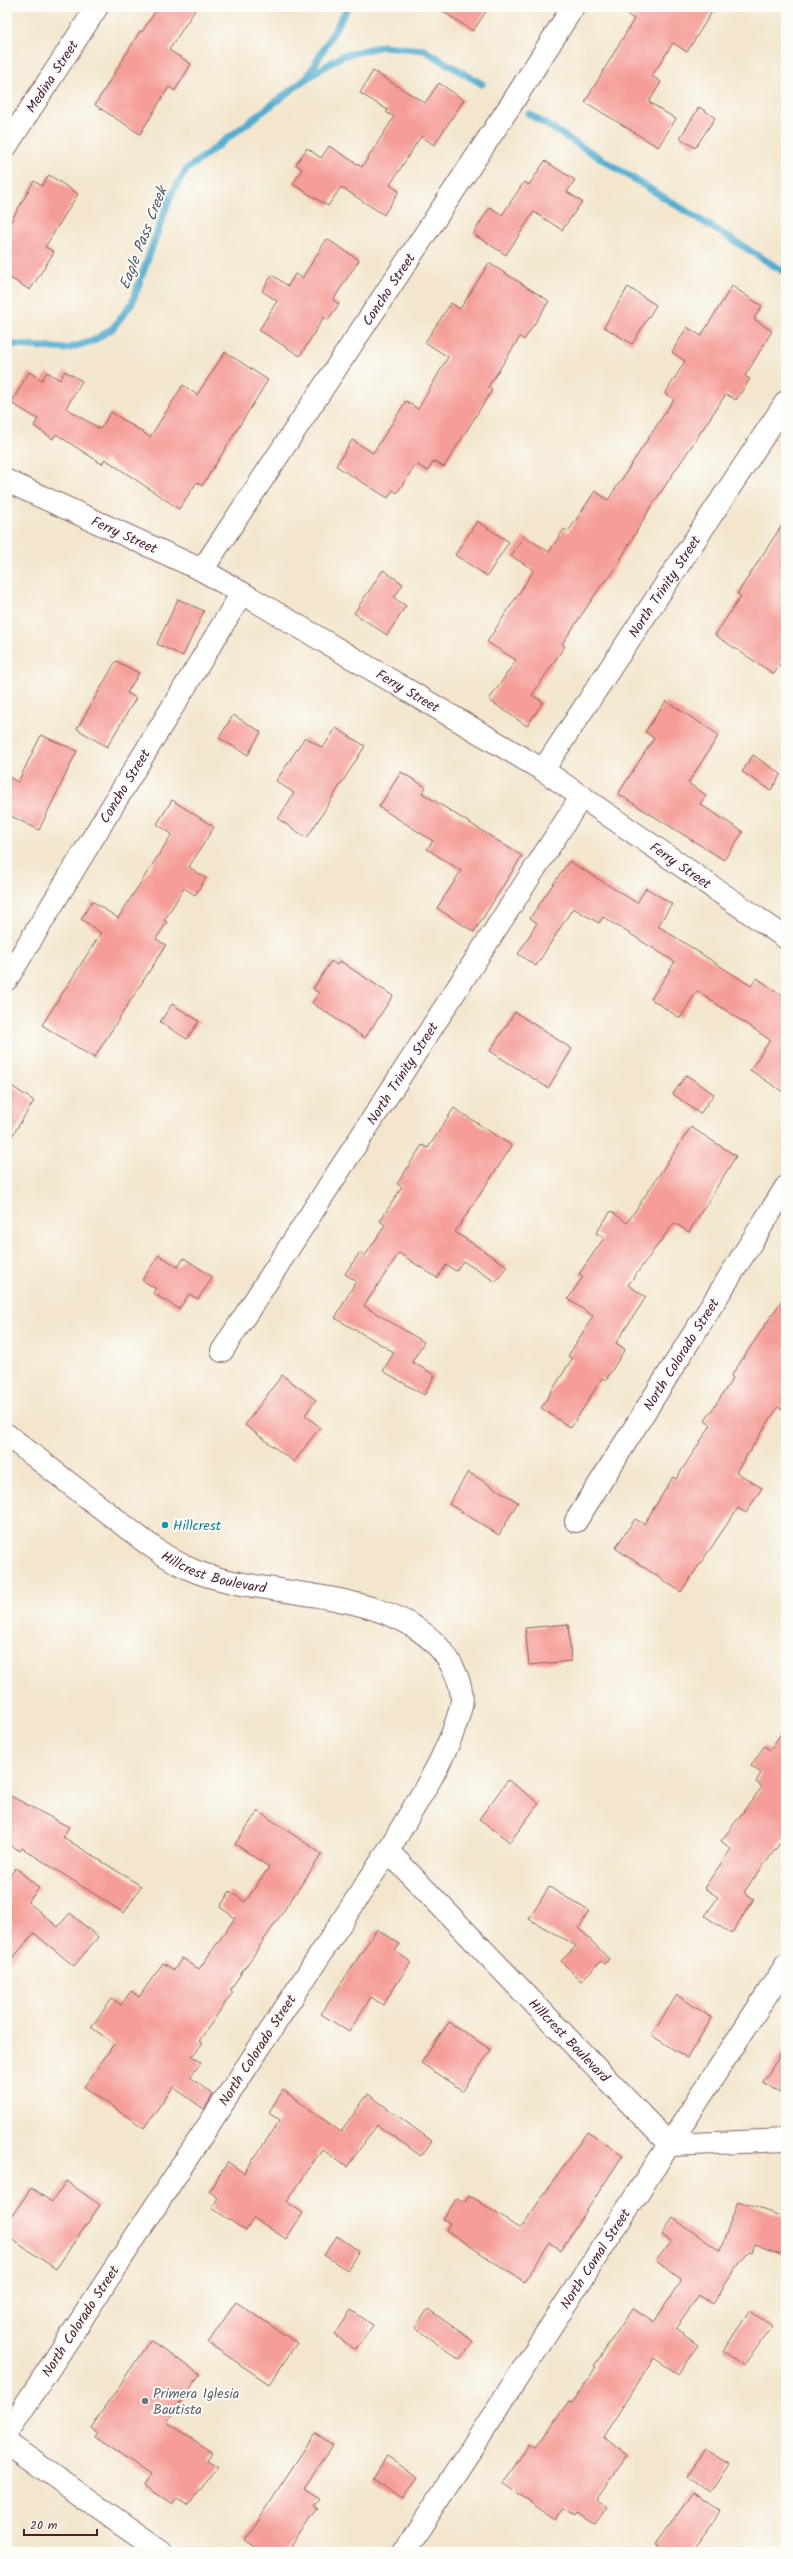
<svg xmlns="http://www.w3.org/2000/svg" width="793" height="2559" font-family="Kalam,sans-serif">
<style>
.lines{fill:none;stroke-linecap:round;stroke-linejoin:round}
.stream{stroke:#53add0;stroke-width:7}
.building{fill:#f59e99}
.minor-casing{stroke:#856564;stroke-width:24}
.minor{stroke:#fff;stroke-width:22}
.culture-dot{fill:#0f9aa8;stroke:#fdfcf7;stroke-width:1.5}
.worship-dot{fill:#6b7280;stroke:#fdfcf7;stroke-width:1.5}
.labels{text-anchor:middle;stroke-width:4;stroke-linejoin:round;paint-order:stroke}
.street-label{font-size:14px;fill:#4a1f2b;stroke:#fdfcf7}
.culture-label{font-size:14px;fill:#0d838f;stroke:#fdfcf7;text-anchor:start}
.worship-label{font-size:14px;fill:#5b616d;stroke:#fdfcf7;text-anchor:start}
.water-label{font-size:15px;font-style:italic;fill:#4e586d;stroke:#fdfcf7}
</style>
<rect width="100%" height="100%" fill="#fdfcf7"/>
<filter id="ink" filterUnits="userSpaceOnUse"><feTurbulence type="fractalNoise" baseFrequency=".025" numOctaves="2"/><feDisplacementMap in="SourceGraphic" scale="8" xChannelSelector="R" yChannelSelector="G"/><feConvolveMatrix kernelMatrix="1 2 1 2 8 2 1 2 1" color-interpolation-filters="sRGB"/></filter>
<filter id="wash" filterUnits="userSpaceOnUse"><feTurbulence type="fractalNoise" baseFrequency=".012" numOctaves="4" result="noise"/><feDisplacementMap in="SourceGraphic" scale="16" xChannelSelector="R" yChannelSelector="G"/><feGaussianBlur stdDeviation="0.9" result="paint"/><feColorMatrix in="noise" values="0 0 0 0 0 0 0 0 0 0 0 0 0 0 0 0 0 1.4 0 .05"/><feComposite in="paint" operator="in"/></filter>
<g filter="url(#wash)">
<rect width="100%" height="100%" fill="#f3e6cd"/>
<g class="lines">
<!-- stream -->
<g class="stream">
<path d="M 307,78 L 348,7"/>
<path d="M 529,114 L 786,273"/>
<path d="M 7,344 L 66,349 L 93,341 L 113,328 L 132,303 L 170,197 L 186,170 L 307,78 L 342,56 L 382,46 L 424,50 L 482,84"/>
</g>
</g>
<g id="blocks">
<!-- building -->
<g class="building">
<path d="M 158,7 L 197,7 L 169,50 L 191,64 L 175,91 L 169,87 L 140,134 L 95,105 L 140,31 L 142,32 Z"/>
<path d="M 436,7 L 489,7 L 473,31 Z"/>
<path d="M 615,7 L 715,7 L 687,52 L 673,43 L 652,76 L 661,82 L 649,102 L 676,119 L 658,147 L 585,102 L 634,19 Z"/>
<path d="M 373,71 L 425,103 L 439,83 L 464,100 L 434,145 L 421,136 L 390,185 L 399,191 L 384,215 L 341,187 L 328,206 L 293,184 L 302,169 L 296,164 L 307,148 L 321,158 L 329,146 L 362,167 L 394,117 L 386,112 L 388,110 L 360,93 Z"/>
<path d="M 699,107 L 715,118 L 695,148 L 680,138 Z"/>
<path d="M 545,161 L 575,180 L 567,192 L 582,202 L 562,230 L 534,212 L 506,255 L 473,234 L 490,207 L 502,215 L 524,182 L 529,185 Z"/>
<path d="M 49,175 L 78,194 L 45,247 L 54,252 L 30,290 L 7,276 L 7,228 L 34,181 L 42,186 Z"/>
<path d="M 327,239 L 359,260 L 333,300 L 339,304 L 328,320 L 324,317 L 300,356 L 259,330 L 277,301 L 262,291 L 272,275 L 288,286 L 295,274 L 302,278 Z"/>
<path d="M 489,263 L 549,301 L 524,340 L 520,337 L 488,387 L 492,390 L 444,467 L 434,461 L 428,471 L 416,464 L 397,493 L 393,490 L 388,498 L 336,466 L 352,440 L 373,453 L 406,401 L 418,409 L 448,357 L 425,342 L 451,303 L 460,309 Z"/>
<path d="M 732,286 L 762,306 L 754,319 L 772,331 L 745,376 L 750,379 L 736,400 L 726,394 L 649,510 L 612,574 L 606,582 L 605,580 L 562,644 L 565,646 L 532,695 L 543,702 L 527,726 L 489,700 L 516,660 L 487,642 L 534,570 L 511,556 L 524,536 L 549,552 L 564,529 L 568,532 L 595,491 L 608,500 L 674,399 L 665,394 L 685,361 L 672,352 L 687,327 L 701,336 Z"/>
<path d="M 628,287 L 656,305 L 632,344 L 604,327 Z"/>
<path d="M 225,352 L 268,380 L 202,486 L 197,482 L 179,509 L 105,459 L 102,464 L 56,434 L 53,439 L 34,426 L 38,419 L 11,403 L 29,372 L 42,380 L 47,372 L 60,380 L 65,371 L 82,381 L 66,408 L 100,429 L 111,412 L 150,437 L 183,385 L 197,395 Z"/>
<path d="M 786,519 L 786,655 L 774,674 L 715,635 L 741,596 L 737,594 Z"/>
<path d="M 477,521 L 509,542 L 487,576 L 455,555 Z"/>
<path d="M 383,570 L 403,584 L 394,598 L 406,606 L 387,635 L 354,613 Z"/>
<path d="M 178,599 L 204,611 L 183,656 L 157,644 Z"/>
<path d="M 116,661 L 139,673 L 127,693 L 136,698 L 107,747 L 77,729 Z"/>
<path d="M 666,701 L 719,735 L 688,783 L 706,795 L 700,804 L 743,832 L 724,860 L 618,794 L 654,738 L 645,732 Z"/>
<path d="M 233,715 L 261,732 L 248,755 L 219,738 Z"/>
<path d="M 336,728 L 365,746 L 307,838 L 278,819 L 294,793 L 276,781 L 305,737 L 323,748 Z"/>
<path d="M 41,735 L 77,751 L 39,830 L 7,814 L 7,776 L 18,782 Z"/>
<path d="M 753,755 L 781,774 L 771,790 L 742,772 Z"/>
<path d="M 401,772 L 426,787 L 422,793 L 522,856 L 474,932 L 437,908 L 461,871 L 427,849 L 433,841 L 379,807 Z"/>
<path d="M 172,800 L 214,827 L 189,867 L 206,878 L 195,895 L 184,888 L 164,921 L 167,922 L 156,939 L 166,945 L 94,1058 L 42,1025 L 101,933 L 81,919 L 92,901 L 118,918 L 172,834 L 157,824 Z"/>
<path d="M 569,861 L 637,903 L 646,888 L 672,904 L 658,926 L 751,986 L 757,978 L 786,998 L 786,1094 L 750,1070 L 770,1040 L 697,991 L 680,1018 L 651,999 L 675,962 L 603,917 L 599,923 L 573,908 L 536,966 L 518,954 L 537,923 L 530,918 Z"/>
<path d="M 331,961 L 337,965 L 340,961 L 393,996 L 365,1038 L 312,1003 L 319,993 L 313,989 Z"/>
<path d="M 172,1004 L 199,1021 L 187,1039 L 160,1022 Z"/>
<path d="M 515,1012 L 572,1049 L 548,1088 L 490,1051 Z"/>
<path d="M 686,1075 L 714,1094 L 700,1114 L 673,1094 Z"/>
<path d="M 7,1083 L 34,1101 L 7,1144 Z"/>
<path d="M 454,1108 L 512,1146 L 455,1232 L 507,1266 L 496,1282 L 463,1261 L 456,1271 L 446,1265 L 437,1278 L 399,1253 L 364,1306 L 424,1342 L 412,1362 L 435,1375 L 424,1395 L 383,1371 L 394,1352 L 335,1318 L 356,1281 L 345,1274 L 360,1252 L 365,1256 L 385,1225 L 380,1221 L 402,1187 L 397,1184 L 422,1145 L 428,1148 Z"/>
<path d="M 691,1127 L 736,1156 L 689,1232 L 674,1223 L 628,1285 L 646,1297 L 616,1343 L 625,1349 L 606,1380 L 602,1378 L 571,1428 L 541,1408 L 572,1359 L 568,1356 L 593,1316 L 568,1299 L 583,1276 L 579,1274 L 604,1238 L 596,1233 L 611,1211 L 627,1223 Z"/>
<path d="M 159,1255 L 178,1267 L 184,1258 L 213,1277 L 198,1299 L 189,1294 L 179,1309 L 153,1293 L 156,1289 L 142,1280 Z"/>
<path d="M 786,1294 L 786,1412 L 778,1407 L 736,1472 L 762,1488 L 746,1513 L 738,1508 L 681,1592 L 615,1548 L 635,1519 L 644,1524 L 673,1477 L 676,1479 L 711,1425 L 705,1421 L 733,1378 L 731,1376 Z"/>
<path d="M 282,1375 L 316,1400 L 305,1415 L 320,1427 L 294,1462 L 245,1425 Z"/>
<path d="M 468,1472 L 518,1502 L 499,1535 L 449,1504 Z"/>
<path d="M 568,1624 L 571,1661 L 529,1665 L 525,1628 Z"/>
<path d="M 786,1726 L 786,1835 L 744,1892 L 754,1899 L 731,1934 L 705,1916 L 718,1897 L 704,1888 L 731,1849 L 721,1841 L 762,1787 L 756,1782 L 761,1773 L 751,1766 L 764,1746 L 770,1750 Z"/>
<path d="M 508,1780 L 539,1803 L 510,1842 L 479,1819 Z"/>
<path d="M 7,1794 L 69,1827 L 63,1837 L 141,1886 L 124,1913 L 22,1848 L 20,1851 L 7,1844 Z"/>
<path d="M 258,1811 L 322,1854 L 230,1990 L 233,1992 L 199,2041 L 203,2043 L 192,2056 L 201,2063 L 190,2077 L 213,2095 L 204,2109 L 173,2087 L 144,2128 L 84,2087 L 114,2044 L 91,2027 L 112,1999 L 121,2005 L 131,1991 L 139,1997 L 163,1963 L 174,1970 L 182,1958 L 199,1969 L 235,1918 L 220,1907 L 230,1891 L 245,1902 L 269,1867 L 235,1844 Z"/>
<path d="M 16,1868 L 39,1888 L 28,1902 L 58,1927 L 70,1913 L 98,1937 L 74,1966 L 34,1933 L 7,1965 L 7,1879 Z"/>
<path d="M 549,1887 L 589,1911 L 579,1928 L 609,1959 L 605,1964 L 601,1961 L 581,1981 L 561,1961 L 576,1946 L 529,1919 Z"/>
<path d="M 377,1929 L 400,1944 L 395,1951 L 411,1962 L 383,2005 L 371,1997 L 349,2032 L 321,2014 Z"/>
<path d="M 677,1995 L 712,2018 L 687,2058 L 651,2035 Z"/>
<path d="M 449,2022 L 491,2050 L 463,2091 L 421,2063 Z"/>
<path d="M 786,2046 L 786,2097 L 763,2082 Z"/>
<path d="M 283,2090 L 341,2132 L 368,2094 L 432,2141 L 421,2156 L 377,2125 L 347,2167 L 322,2149 L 287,2202 L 303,2213 L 286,2239 L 254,2218 L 246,2231 L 212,2208 L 218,2198 L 209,2191 L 228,2162 L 244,2173 L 280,2120 L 269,2112 Z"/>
<path d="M 587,2132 L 623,2155 L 561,2250 L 550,2243 L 524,2282 L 446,2230 L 450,2223 L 443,2219 L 457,2198 L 464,2202 L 469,2195 L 520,2229 Z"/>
<path d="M 66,2181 L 100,2205 L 56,2269 L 7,2236 L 7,2223 L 31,2188 L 52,2202 Z"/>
<path d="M 738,2201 L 786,2218 L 786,2256 L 754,2244 L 751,2252 L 748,2251 L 712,2304 L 699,2295 L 675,2329 L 698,2345 L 678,2374 L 654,2358 L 603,2437 L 628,2455 L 596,2499 L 607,2507 L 595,2524 L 577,2512 L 575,2515 L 564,2508 L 556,2519 L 503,2483 L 530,2443 L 536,2447 L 570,2401 L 573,2402 L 596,2367 L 594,2366 L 633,2308 L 654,2322 L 680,2283 L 681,2279 L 656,2261 L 671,2241 L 662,2235 L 673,2218 L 720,2251 Z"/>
<path d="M 337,2236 L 359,2251 L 347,2270 L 324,2255 Z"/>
<path d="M 236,2302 L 297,2343 L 269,2384 L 208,2343 Z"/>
<path d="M 428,2309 L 473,2341 L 460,2360 L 415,2328 Z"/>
<path d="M 351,2310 L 373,2325 L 356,2350 L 335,2335 Z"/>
<path d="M 750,2311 L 772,2326 L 744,2366 L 723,2351 Z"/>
<path d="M 150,2340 L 200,2374 L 167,2422 L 212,2452 L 207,2460 L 217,2466 L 189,2506 L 177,2498 L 172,2504 L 144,2485 L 150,2475 L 94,2437 L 97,2433 L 91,2428 Z"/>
<path d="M 315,2433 L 333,2445 L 304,2488 L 319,2498 L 313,2506 L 317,2509 L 287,2552 L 260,2552 L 244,2541 Z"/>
<path d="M 705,2449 L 730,2464 L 711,2493 L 687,2476 Z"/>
<path d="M 387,2456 L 418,2477 L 402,2500 L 372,2479 Z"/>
<path d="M 693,2492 L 720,2512 L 690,2552 L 664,2552 L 654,2545 Z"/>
</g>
</g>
</g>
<g filter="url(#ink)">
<use href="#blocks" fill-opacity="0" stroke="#856564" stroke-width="1"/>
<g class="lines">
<!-- minor casing -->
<g class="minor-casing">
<g id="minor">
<path id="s1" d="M 7,145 L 97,7"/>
<path id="s2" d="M 7,481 L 202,570 L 242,593 L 543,770 L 786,938"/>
<path id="s3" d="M 202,570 L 514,100 L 573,7"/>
<path id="s4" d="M 543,770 L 786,402"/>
<path id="s5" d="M 7,979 L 242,593"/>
<path id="s6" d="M 222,1351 L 582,796"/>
<path id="s7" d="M 7,1435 C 42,1462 77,1490 113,1517 C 139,1537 166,1560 197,1572 C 274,1601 411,1585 453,1668 C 458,1678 464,1694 461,1706 C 449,1757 414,1805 388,1851 L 7,2433"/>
<path id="s8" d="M 576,1521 L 786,1187"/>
<path id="s9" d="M 388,1851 L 670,2145 L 786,2140"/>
<path d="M 7,2443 L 162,2552"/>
<path id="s10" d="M 404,2552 L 786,1965"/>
</g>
</g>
<!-- minor -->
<use href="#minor" class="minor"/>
</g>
</g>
<!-- markers -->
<circle class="culture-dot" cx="165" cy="1525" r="4"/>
<circle class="worship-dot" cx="145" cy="2401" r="4"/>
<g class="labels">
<!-- street labels -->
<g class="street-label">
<text dy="5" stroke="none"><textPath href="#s1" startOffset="82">Medina Street</textPath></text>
<text dy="5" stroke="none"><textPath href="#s3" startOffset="337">Concho Street</textPath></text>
<text dy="5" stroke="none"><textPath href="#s2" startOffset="129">Ferry Street</textPath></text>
<text dy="5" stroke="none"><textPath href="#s4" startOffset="220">North Trinity Street</textPath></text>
<text dy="5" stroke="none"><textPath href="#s2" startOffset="453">Ferry Street</textPath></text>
<text dy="5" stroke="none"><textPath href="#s5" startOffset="226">Concho Street</textPath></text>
<text dy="5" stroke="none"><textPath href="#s2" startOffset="777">Ferry Street</textPath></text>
<text dy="5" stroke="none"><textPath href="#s6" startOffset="331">North Trinity Street</textPath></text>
<text dy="5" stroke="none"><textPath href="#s8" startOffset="197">North Colorado Street</textPath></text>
<text dy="5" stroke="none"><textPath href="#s7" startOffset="251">Hillcrest Boulevard</textPath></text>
<text dy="5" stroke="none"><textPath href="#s9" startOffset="262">Hillcrest Boulevard</textPath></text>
<text transform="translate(257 2050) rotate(-57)" y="5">North Colorado Street</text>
<text dy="5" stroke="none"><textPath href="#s10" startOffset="350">North Comal Street</textPath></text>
<text transform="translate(80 2321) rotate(-57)" y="5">North Colorado Street</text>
</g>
<!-- culture labels -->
<g class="culture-label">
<text x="173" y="1530">Hillcrest</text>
</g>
<!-- worship labels -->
<g class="worship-label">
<text x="153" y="2398">Primera Iglesia<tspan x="153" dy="16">Bautista</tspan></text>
</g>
<!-- water labels -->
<g class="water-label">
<text transform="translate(143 238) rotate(-69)" y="5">Eagle Pass Creek</text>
</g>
</g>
<!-- margin -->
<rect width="793" height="2559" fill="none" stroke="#fdfcf7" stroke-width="24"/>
<!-- scale -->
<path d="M24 2529v6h73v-6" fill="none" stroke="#4a1f2b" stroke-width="2"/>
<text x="30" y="2529" font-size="12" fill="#4a1f2b" stroke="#fdfcf7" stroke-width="3" paint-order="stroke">20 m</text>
</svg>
